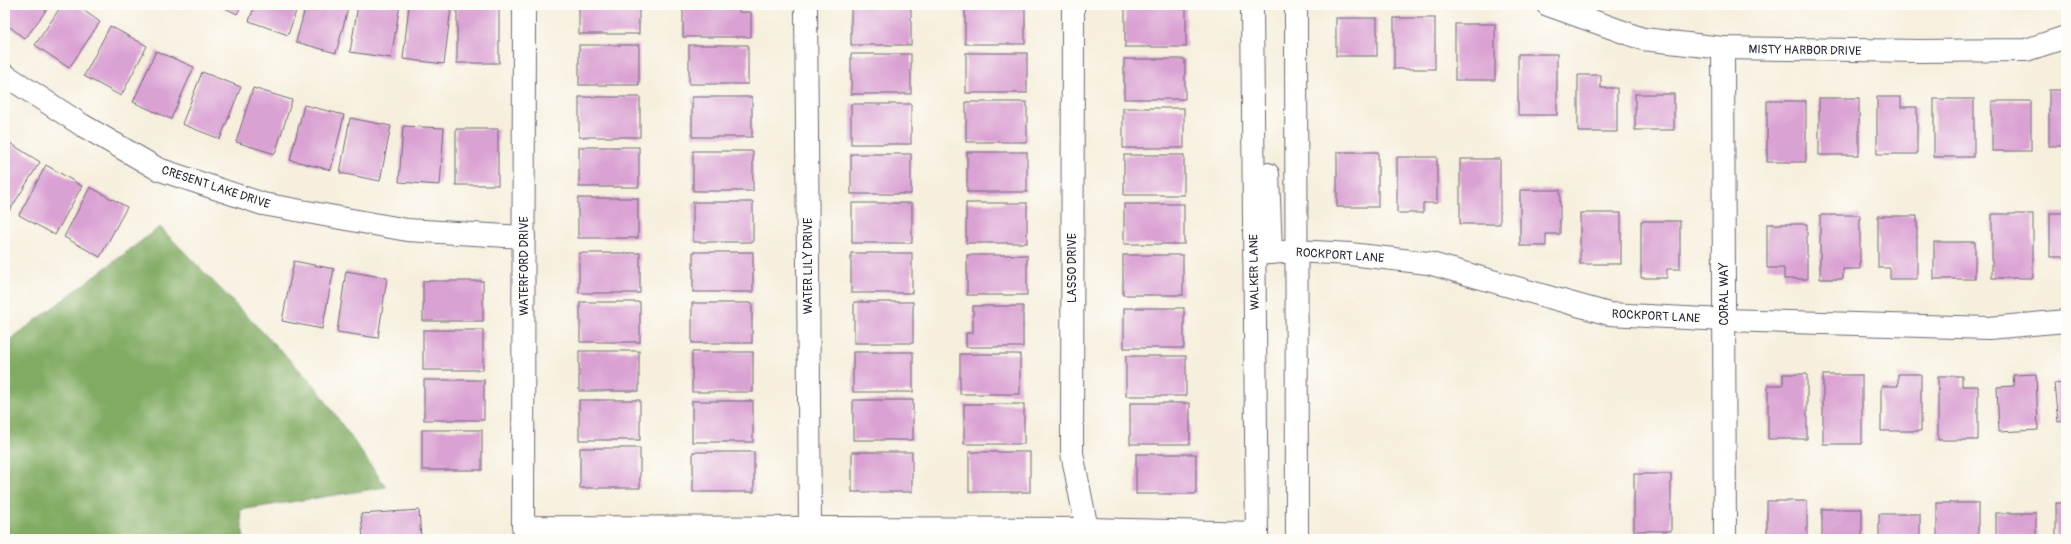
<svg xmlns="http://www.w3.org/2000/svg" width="2071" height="544" font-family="Pangolin,sans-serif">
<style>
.forest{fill:#81ab62;stroke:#52664e}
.building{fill:#daa1d3}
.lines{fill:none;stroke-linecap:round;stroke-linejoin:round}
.minor-casing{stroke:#6c6a74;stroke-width:24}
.tertiary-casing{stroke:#6c6a74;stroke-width:24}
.minor{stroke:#fff;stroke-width:22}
.tertiary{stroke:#fff;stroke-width:22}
.labels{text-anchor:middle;stroke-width:3.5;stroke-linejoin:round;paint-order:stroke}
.street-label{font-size:12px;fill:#22223b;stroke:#fdfcf7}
</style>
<rect width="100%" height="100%" fill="#fdfcf7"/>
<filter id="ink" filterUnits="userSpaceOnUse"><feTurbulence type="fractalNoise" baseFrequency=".025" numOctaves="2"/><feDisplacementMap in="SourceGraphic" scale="8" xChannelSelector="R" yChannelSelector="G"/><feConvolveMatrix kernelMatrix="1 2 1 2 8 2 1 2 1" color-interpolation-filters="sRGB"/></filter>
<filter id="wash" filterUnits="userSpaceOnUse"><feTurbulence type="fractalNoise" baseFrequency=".012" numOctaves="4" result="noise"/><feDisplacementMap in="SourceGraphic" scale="16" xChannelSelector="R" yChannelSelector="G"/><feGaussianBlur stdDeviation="0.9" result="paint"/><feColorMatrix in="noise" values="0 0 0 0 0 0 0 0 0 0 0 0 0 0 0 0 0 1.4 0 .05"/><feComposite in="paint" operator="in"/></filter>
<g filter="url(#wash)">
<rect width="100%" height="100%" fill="#f6efdd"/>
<!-- forest -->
<path class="forest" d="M 160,227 L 315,386 L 386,487 L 240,510 L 244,539 L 5,539 L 5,341 L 7,342 Z"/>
<g id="blocks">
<!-- building -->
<g class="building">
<path d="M 5,5 L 50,5 L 25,39 L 5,23 Z"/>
<path d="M 62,5 L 76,5 L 100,22 L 69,68 L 35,45 Z"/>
<path d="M 219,5 L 242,5 L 237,14 Z"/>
<path d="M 255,5 L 298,5 L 288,35 L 249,21 Z"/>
<path d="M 306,5 L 349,5 L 336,53 L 296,42 Z"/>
<path d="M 358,5 L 400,5 L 391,58 L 350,52 Z"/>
<path d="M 409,5 L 451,8 L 444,64 L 403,59 Z"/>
<rect x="579" y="5" width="60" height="29"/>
<path d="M 683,5 L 739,5 L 739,12 L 751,12 L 751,37 L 683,37 Z"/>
<rect x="851" y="5" width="60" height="40"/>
<rect x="965" y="5" width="60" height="39"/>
<rect x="457" y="7" width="42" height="56"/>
<rect x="1125" y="7" width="61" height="40"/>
<rect x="1336" y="18" width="41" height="38"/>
<rect x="1394" y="18" width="41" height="51"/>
<rect x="1455" y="24" width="40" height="56"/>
<path d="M 110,26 L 147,46 L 121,96 L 84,76 Z"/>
<rect x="579" y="45" width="60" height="40"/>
<rect x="689" y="45" width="59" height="39"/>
<path d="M 156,51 L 194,67 L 171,119 L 133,102 Z"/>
<rect x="966" y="53" width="61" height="40"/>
<rect x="851" y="54" width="60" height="40"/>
<rect x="1518" y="54" width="39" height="61"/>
<rect x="1124" y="59" width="61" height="40"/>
<path d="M 202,72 L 241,87 L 220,139 L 182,124 Z"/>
<path d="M 1578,75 L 1601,75 L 1601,88 L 1617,88 L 1617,132 L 1578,132 Z"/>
<path d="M 253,88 L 292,100 L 275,154 L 236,142 Z"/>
<rect x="2049" y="90" width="17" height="56"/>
<rect x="1635" y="94" width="39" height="36"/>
<rect x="579" y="97" width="61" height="40"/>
<rect x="692" y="97" width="60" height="40"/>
<path d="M 1877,97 L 1901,97 L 1901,107 L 1917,107 L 1917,154 L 1877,154 Z"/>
<rect x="1819" y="98" width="40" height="57"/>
<rect x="1934" y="99" width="40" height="58"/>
<rect x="1767" y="101" width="39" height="61"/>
<rect x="1992" y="101" width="39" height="50"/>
<rect x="966" y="102" width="61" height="40"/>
<rect x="851" y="104" width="60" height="40"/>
<path d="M 304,105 L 344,115 L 331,170 L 290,160 Z"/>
<rect x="1123" y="108" width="61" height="40"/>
<path d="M 350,118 L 391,126 L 380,181 L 340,173 Z"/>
<path d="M 403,126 L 444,128 L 440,185 L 399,182 Z"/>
<rect x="456" y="129" width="42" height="56"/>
<path d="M 5,140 L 40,162 L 10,210 L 5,207 Z"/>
<rect x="579" y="147" width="60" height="40"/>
<rect x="693" y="151" width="60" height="40"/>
<rect x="967" y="152" width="60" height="40"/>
<rect x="1337" y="152" width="41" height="55"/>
<rect x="851" y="154" width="60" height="40"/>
<rect x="1124" y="155" width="60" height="40"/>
<path d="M 1397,157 L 1437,157 L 1437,203 L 1423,203 L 1423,213 L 1397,213 Z"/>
<rect x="1460" y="159" width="40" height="65"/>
<path d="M 46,165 L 82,186 L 55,235 L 19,215 Z"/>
<path d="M 90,187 L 127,207 L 100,257 L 64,237 Z"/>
<path d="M 1520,190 L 1560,190 L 1560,234 L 1546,234 L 1546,246 L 1520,246 Z"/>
<rect x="578" y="198" width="60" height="40"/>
<rect x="693" y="202" width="60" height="40"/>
<rect x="852" y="203" width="60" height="40"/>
<rect x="966" y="203" width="61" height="40"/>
<rect x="1124" y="204" width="60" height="40"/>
<rect x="1580" y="213" width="41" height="51"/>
<rect x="2050" y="213" width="16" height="44"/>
<rect x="1992" y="214" width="41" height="64"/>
<path d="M 1820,215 L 1860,215 L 1860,269 L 1843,269 L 1843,279 L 1820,279 Z"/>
<path d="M 1878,216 L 1917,216 L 1917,279 L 1890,279 L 1890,268 L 1878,268 Z"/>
<path d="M 1641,221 L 1680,221 L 1680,269 L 1667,269 L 1667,278 L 1641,278 Z"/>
<path d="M 1767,224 L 1807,224 L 1807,279 L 1784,279 L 1784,268 L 1767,268 Z"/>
<rect x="1934" y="242" width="41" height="37"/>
<rect x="693" y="252" width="60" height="40"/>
<rect x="579" y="253" width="61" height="40"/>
<rect x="851" y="253" width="61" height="40"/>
<rect x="967" y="255" width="60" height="40"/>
<rect x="1123" y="255" width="60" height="40"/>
<path d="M 294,261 L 334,269 L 322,329 L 282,321 Z"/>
<path d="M 346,271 L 387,278 L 378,338 L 337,332 Z"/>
<rect x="423" y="281" width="60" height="40"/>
<rect x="580" y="302" width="60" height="40"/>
<rect x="854" y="302" width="59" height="41"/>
<rect x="692" y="303" width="60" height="40"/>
<path d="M 973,306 L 1023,306 L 1023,347 L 966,347 L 966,333 L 973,333 Z"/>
<rect x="1124" y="308" width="60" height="40"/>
<rect x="423" y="330" width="60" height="40"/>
<rect x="579" y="351" width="60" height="40"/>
<rect x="692" y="352" width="61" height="40"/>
<rect x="853" y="352" width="60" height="40"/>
<rect x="960" y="354" width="60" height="40"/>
<rect x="1126" y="356" width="60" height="40"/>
<path d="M 1783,374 L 1807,374 L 1807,439 L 1768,439 L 1768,385 L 1783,385 Z"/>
<path d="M 1898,374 L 1921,374 L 1921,431 L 1881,431 L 1881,386 L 1898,386 Z"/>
<path d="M 2036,374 L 2038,430 L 1999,432 L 1997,387 L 2014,386 L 2013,375 Z"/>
<rect x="1823" y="375" width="39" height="69"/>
<path d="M 1938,376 L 1962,376 L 1962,386 L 1978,386 L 1978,440 L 1938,440 Z"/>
<rect x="424" y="380" width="60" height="40"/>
<path d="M 2066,382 L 2066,421 L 2058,422 L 2054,383 Z"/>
<rect x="579" y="400" width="61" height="40"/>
<rect x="853" y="400" width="60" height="40"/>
<rect x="692" y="401" width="61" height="41"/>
<rect x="1130" y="403" width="60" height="41"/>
<rect x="964" y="404" width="60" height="40"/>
<rect x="422" y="430" width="60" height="40"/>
<rect x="580" y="448" width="60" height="40"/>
<rect x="693" y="452" width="61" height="40"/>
<rect x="852" y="452" width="60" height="40"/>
<rect x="969" y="452" width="61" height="40"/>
<rect x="1136" y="454" width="60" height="40"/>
<rect x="1634" y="474" width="37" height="57"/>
<rect x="1767" y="501" width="40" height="38"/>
<rect x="1937" y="503" width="41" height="36"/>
<rect x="2056" y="503" width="10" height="36"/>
<rect x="1822" y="509" width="40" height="30"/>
<path d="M 419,510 L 421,539 L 363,539 L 361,514 Z"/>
<rect x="1996" y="513" width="40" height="26"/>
<rect x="1879" y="514" width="41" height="25"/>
</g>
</g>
</g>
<g filter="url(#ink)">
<use href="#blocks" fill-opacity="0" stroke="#6c6a74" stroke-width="1"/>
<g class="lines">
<!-- minor casing -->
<g class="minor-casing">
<g id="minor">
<path d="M 524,5 L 523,527 L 1087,529 L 1257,533"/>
<path d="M 806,5 L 810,528"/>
<path d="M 1073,5 L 1072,453 L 1087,529 L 1087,539"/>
<path d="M 1548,5 L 1643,39 L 1723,48 L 1920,51 L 2026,50 L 2066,37"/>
<path d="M 1723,48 L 1725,539"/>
<path d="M 5,75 L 82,125 L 158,169 L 263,204 L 407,230 L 524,237"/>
<path d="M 1254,254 L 1296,251 L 1350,254 L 1428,263 L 1609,314 L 1724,320 L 1989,328 L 2066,321"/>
</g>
</g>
<!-- tertiary casing -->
<g class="tertiary-casing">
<g id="tertiary">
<path d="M 1252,5 L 1257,539"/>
<path d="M 1296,5 L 1297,539"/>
<path d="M 1268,174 L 1271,253"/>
</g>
</g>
<!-- minor -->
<use href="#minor" class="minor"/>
<!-- tertiary -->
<use href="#tertiary" class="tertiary"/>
</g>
</g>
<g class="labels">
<!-- street labels -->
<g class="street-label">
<text transform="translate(1805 50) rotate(1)" y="4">MISTY HARBOR DRIVE</text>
<text transform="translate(216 187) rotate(18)" y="4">CRESENT LAKE DRIVE</text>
<text transform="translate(1340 255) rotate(4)" y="4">ROCKPORT LANE</text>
<text transform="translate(524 266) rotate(-90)" y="4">WATERFORD DRIVE</text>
<text transform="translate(808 266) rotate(-90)" y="4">WATER LILY DRIVE</text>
<text transform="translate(1072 268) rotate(-90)" y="4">LASSO DRIVE</text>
<text transform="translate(1254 272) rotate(-91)" y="4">WALKER LANE</text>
<text transform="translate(1724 294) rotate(-90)" y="4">CORAL WAY</text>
<text transform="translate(1656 316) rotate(3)" y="4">ROCKPORT LANE</text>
</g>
</g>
<!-- margin -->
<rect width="2071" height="544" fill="none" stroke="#fdfcf7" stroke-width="20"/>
</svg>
